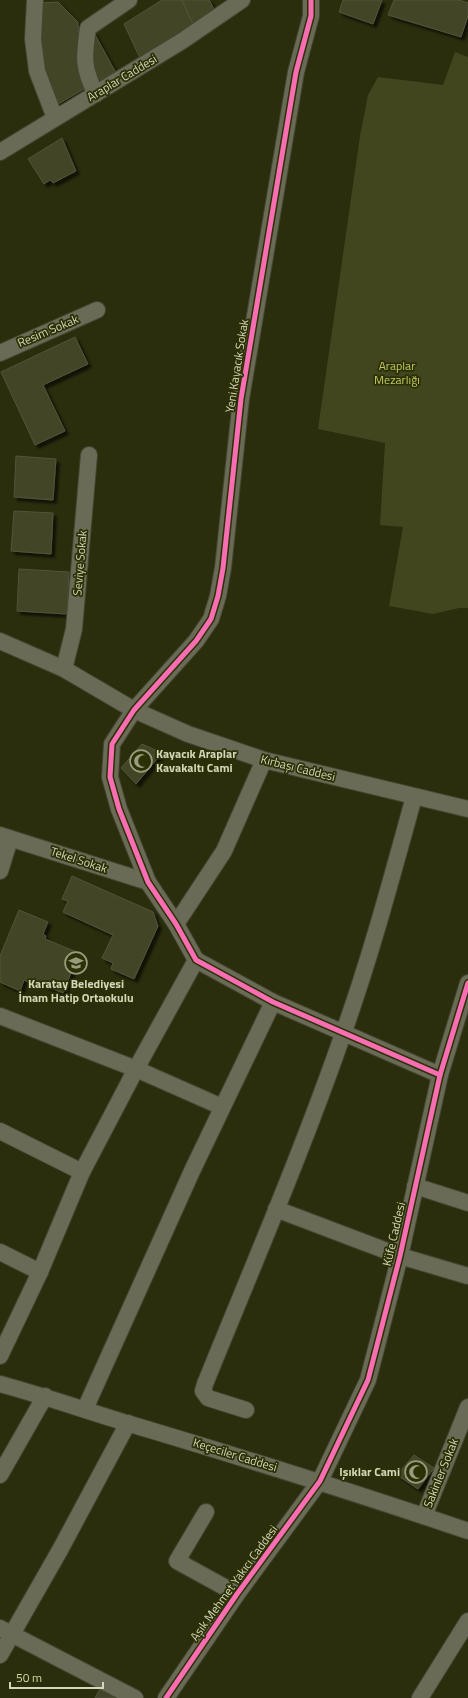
<svg xmlns="http://www.w3.org/2000/svg" width="468" height="1698" font-family="'Titillium Web',sans-serif">
<style>
.green{fill:#42461f}
.building{fill:#424527;stroke:#52543b;filter:url(#shadow)}
.lines{fill:none;stroke-linecap:round;stroke-linejoin:round}
.minor-casing{stroke:#444630;stroke-width:18}
.minor{stroke:#696b56;stroke-width:16}
.cycleway-casing{stroke:#2d3005;stroke-width:8}
.cycleway{stroke:#f96db3;stroke-width:5}
.labels{text-anchor:middle;stroke-width:3.5;stroke-linejoin:round;paint-order:stroke}
.street-label{font-size:12px;fill:#d3d7bb;stroke:#2d3005}
.park-label{font-size:12px;fill:#bfc961;stroke:#2d3005}
.poi-label{font-size:12px;font-weight:bold;fill:#d3d7bb;stroke:#2d3005;text-anchor:start}
</style>
<defs>
<filter id="shadow"><feDropShadow dx="3.5" dy="3.5" stdDeviation="1" flood-color="#0009"/></filter>
</defs>
<rect width="100%" height="100%" fill="#2b2e0d"/>
<!-- green -->
<path class="green" d="M 455,52 L 468,57 L 468,608 L 459,608 L 433,614 L 389,606 L 403,527 L 380,525 L 385,443 L 318,429 L 360,136 L 368,95 L 378,77 L 443,85 Z"/>
<!-- building -->
<g class="building">
<path d="M 162,0 L 182,0 L 193,24 L 140,58 L 124,24 Z"/>
<path d="M 182,0 L 209,0 L 215,11 L 193,24 Z"/>
<path d="M 343,0 L 382,0 L 373,24 L 339,12 Z"/>
<path d="M 394,0 L 459,0 L 468,3 L 468,16 L 461,37 L 388,15 Z"/>
<path d="M 58,2 L 78,22 L 80,63 L 84,89 L 55,106 L 41,71 L 39,3 Z"/>
<path d="M 93,31 L 115,71 L 99,82 L 88,57 Z"/>
<path d="M 62,138 L 76,171 L 53,183 L 50,180 L 44,184 L 28,159 Z"/>
<path d="M 75,337 L 88,364 L 43,385 L 65,431 L 35,445 L 1,372 Z"/>
<path d="M 16,456 L 56,459 L 53,500 L 14,497 Z"/>
<path d="M 14,511 L 53,513 L 51,554 L 11,551 Z"/>
<path d="M 19,569 L 69,572 L 67,614 L 17,611 Z"/>
<path d="M 142,744 L 162,753 L 136,784 L 121,768 Z"/>
<path d="M 72,876 L 153,912 L 158,926 L 134,979 L 111,969 L 113,963 L 102,958 L 113,935 L 63,912 L 68,901 L 62,899 Z"/>
<path d="M 19,910 L 48,922 L 43,934 L 46,936 L 45,939 L 79,953 L 63,993 L 29,979 L 28,982 L 24,980 L 20,991 L 0,982 L 0,956 Z"/>
<path d="M 414,1455 L 434,1468 L 418,1489 L 397,1475 Z"/>
<path d="M 102,1685 L 121,1698 L 95,1698 Z"/>
</g>
<g class="lines">
<!-- minor casing -->
<g class="minor-casing">
<g id="minor">
<path d="M 35,0 L 33,39 L 37,71 L 55,118"/>
<path d="M 311,0 L 311,16 L 296,72 L 241,399 L 223,568 L 218,596 L 211,619 L 196,641 L 134,710 L 112,744 L 110,777 L 119,809 L 148,882 L 176,924 L 196,960 L 273,1002 L 440,1075"/>
<path d="M 96,94 C 82,67 84,56 88,28 L 129,0"/>
<path d="M 0,152 L 182,41 L 242,0"/>
<path d="M 0,353 L 97,310"/>
<path d="M 0,641 L 64,669 L 134,710 L 188,734 L 264,760 L 468,809"/>
<path d="M 64,669 L 74,629 L 89,455"/>
<path d="M 0,835 L 148,882"/>
<path d="M 0,871 L 10,839"/>
<path d="M 176,924 L 224,851 L 264,760"/>
<path d="M 0,1016 L 136,1069 L 222,1107"/>
<path d="M 0,1131 L 82,1172"/>
<path d="M 415,1186 L 468,1203"/>
<path d="M 276,1209 L 400,1256 L 468,1276"/>
<path d="M 0,1252 L 40,1272"/>
<path d="M 0,1356 L 40,1272 L 82,1172 L 136,1069 L 196,960"/>
<path d="M 0,1384 C 44,1396 87,1411 130,1424 C 244,1458 356,1493 468,1531"/>
<path d="M 85,1409 L 192,1171 L 273,1002"/>
<path d="M 246,1410 L 208,1398 L 203,1391 L 205,1384 C 252,1268 302,1152 343,1034 C 371,956 392,876 414,797"/>
<path d="M 0,1475 L 45,1396"/>
<path d="M 206,1512 L 177,1561 L 237,1594"/>
<path d="M 424,1516 L 468,1407"/>
<path d="M 0,1628 L 135,1698"/>
<path d="M 0,1655 L 60,1550 L 128,1423"/>
<path d="M 166,1698 L 237,1594 L 320,1481 L 368,1380 L 400,1256 L 440,1075 L 468,983"/>
<path d="M 420,1698 L 468,1621"/>
</g>
</g>
<!-- minor -->
<use href="#minor" class="minor"/>
<!-- cycleway casing -->
<g class="cycleway-casing">
<g id="cycleway">
<path d="M 311,0 L 311,16 L 296,72 L 241,399 L 223,568 L 218,596 L 211,619 L 196,641 L 134,710 L 112,744 L 110,777 L 119,809 L 148,882 L 176,924 L 196,960 L 273,1002 L 440,1075"/>
<path d="M 166,1698 L 237,1594 L 320,1481 L 368,1380 L 400,1256 L 440,1075 L 468,983"/>
</g>
</g>
<!-- cycleway -->
<use href="#cycleway" class="cycleway"/>
</g>
<!-- icons -->
<defs>
<g id="mosque-ring" transform="scale(1.15)"><circle r="9.5" fill="#2d3005" stroke="#989c7e" stroke-width="1.5"/><path d="M3.5-4.9A6 6 0 1 0 3.5 4.9A5 5 0 1 1 3.5-4.9Z" fill="#989c7e"/></g>
<g id="school-ring" transform="scale(1.15)"><circle r="9.5" fill="#2d3005" stroke="#989c7e" stroke-width="1.5"/><path d="M0-5L7-2L0 1L-7-2ZM-4 1L0 2.5L4 1V4Q0 6-4 4Z" fill="#989c7e"/></g>
</defs>
<g fill-rule="evenodd">
<use href="#mosque-ring" x="141" y="761"/>
<use href="#school-ring" x="76" y="963"/>
<use href="#mosque-ring" x="416" y="1472"/>
</g>
<g class="labels">
<!-- street labels -->
<g class="street-label">
<text transform="translate(122 78) rotate(-31)" y="4">Araplar Caddesi</text>
<text transform="translate(48 331) rotate(-23)" y="4">Resim Sokak</text>
<text transform="translate(237 366) rotate(-81)" y="4">Yeni Kayacık Sokak</text>
<text transform="translate(80 563) rotate(-85)" y="4">Seviye Sokak</text>
<text transform="translate(298 768) rotate(14)" y="4">Kırbaşı Caddesi</text>
<text transform="translate(79 860) rotate(18)" y="4">Tekel Sokak</text>
<text transform="translate(394 1234) rotate(-77)" y="4">Küfe Caddesi</text>
<text transform="translate(235 1455) rotate(17)" y="4">Keçeciler Caddesi</text>
<text transform="translate(441 1473) rotate(-68)" y="4">Sakinler Sokak</text>
<text transform="translate(234 1583) rotate(-54)" y="4">Aşık Mehmet Yakıcı Caddesi</text>
</g>
<!-- park labels -->
<g class="park-label">
<text x="397" y="370">Araplar<tspan x="397" dy="14">Mezarlığı</tspan></text>
</g>
<!-- poi labels -->
<g class="poi-label">
<text x="156" y="758">Kayacık Araplar<tspan x="156" dy="14">Kavakaltı Cami</tspan></text>
<text x="76" y="988" text-anchor="middle">Karatay Belediyesi<tspan x="76" dy="14">İmam Hatip Ortaokulu</tspan></text>
<text x="400" y="1476" text-anchor="end">Işıklar Cami</text>
</g>
</g>
<!-- scale -->
<path d="M10 1682v6h93v-6" fill="none" stroke="#d3d7bb" stroke-width="2"/>
<text x="16" y="1682" font-size="12" fill="#d3d7bb" stroke="#2d3005" stroke-width="3" paint-order="stroke">50 m</text>
</svg>
